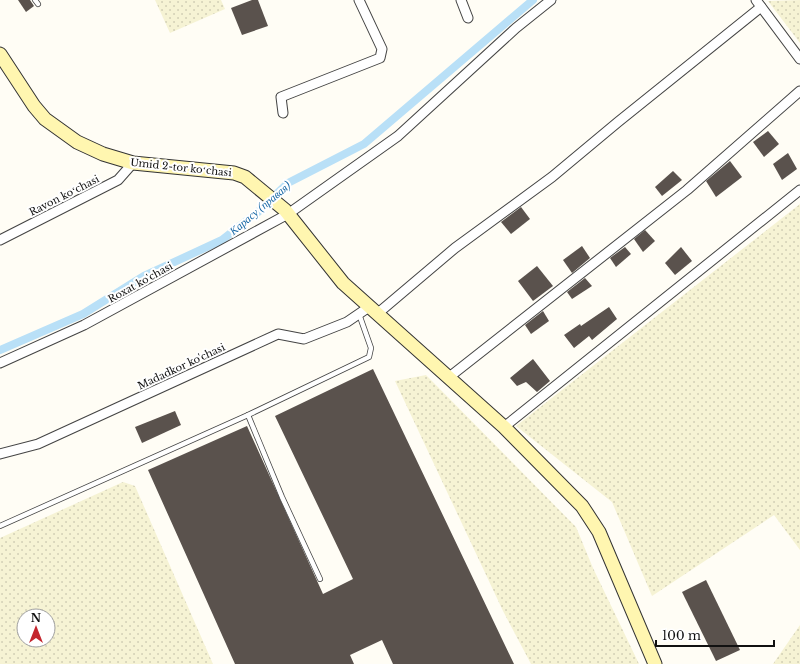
<svg xmlns="http://www.w3.org/2000/svg" width="800" height="664" font-family="'Libre Baskerville',serif">
<style>
.farmland{fill:url(#farmland-dots);fill-rule:evenodd}
.lines{fill:none;stroke-linecap:round;stroke-linejoin:round}
.canal{stroke:#b9e0f7;stroke-width:8}
.building{fill:#5a524d}
.service-casing{stroke:#444;stroke-width:6}
.minor-casing{stroke:#444;stroke-width:11}
.secondary-casing{stroke:#333;stroke-width:15}
.service{stroke:#fff;stroke-width:4.5}
.minor{stroke:#fff;stroke-width:9}
.secondary{stroke:#fff6b0;stroke-width:13}
.labels{text-anchor:middle;stroke-width:4;stroke-linejoin:round;paint-order:stroke}
.street-label{font-size:10px;fill:#111;stroke:#fff}
.water-label{font-size:11px;font-style:italic;fill:#1768a6;stroke:#fff}
</style>
<defs>
<pattern id="farmland-dots" width="8" height="8" patternUnits="userSpaceOnUse"><rect width="8" height="8" fill="#f6f3d4"/><path d="M2 2h.1M6 6h.1" fill="none" stroke="#d2cfb5" stroke-width="1.8" stroke-linecap="round"/></pattern>
</defs>
<rect width="100%" height="100%" fill="#fffdf5"/>
<!-- farmland -->
<g class="farmland">
<path d="M 155,0 L 221,0 L 225,9 L 170,33 Z"/>
<path d="M 800,0 L 800,43 L 768,1 Z"/>
<path d="M 800,204 L 800,550 L 774,515 L 652,596 L 612,502 L 516,426 Z"/>
<path d="M 426,375 L 576,527 L 593,568 L 639,664 L 531,664 L 503,611 L 395,381 Z"/>
<path d="M 123,482 L 135,486 L 213,664 L 0,664 L 0,538 ZM 24,616 L 48,616 L 48,640 L 24,640 Z"/>
<path d="M 800,625 L 800,664 L 773,664 Z"/>
</g>
<g class="lines">
<!-- canal -->
<path class="canal" d="M 0,350 L 83,314 L 144,276 L 222,240 L 258,212 L 288,183 L 364,144 L 533,0"/>
</g>
<!-- building -->
<g class="building">
<path d="M 18,0 L 30,0 L 34,6 L 26,12 Z"/>
<path d="M 252,0 L 258,0 L 268,26 L 242,35 L 231,8 Z"/>
<path d="M 768,131 L 779,144 L 764,157 L 753,142 Z"/>
<path d="M 788,153 L 797,169 L 782,180 L 773,164 Z"/>
<path d="M 730,161 L 742,177 L 716,197 L 706,181 Z"/>
<path d="M 673,171 L 682,180 L 662,196 L 655,187 Z"/>
<path d="M 521,207 L 530,219 L 511,234 L 501,222 Z"/>
<path d="M 645,230 L 655,241 L 643,252 L 634,239 Z"/>
<path d="M 582,246 L 590,258 L 572,273 L 563,260 Z"/>
<path d="M 625,247 L 631,254 L 616,267 L 610,258 Z"/>
<path d="M 681,247 L 692,261 L 675,275 L 665,263 Z"/>
<path d="M 537,266 L 553,286 L 533,301 L 518,281 Z"/>
<path d="M 585,278 L 592,286 L 572,299 L 567,292 Z"/>
<path d="M 609,307 L 617,319 L 592,340 L 589,336 L 574,348 L 564,335 L 580,324 L 581,326 Z"/>
<path d="M 543,311 L 549,321 L 531,334 L 525,325 Z"/>
<path d="M 533,359 L 550,381 L 537,392 L 526,382 L 517,386 L 510,378 Z"/>
<path d="M 373,369 L 514,664 L 393,664 L 382,640 L 350,655 L 354,664 L 235,664 L 148,470 L 247,426 L 323,594 L 353,579 L 275,416 Z"/>
<path d="M 175,411 L 181,425 L 142,443 L 135,427 Z"/>
<path d="M 706,580 L 740,650 L 716,661 L 682,592 Z"/>
</g>
<g class="lines">
<!-- service casing -->
<g class="service-casing">
<g id="service">
<path d="M 35,0 L 38,4"/>
<path d="M 0,526 L 248,415"/>
<path d="M 320,579 L 282,497 L 248,415 L 369,357 L 371,348 L 359,314"/>
</g>
</g>
<!-- minor casing -->
<g class="minor-casing">
<g id="minor">
<path d="M 461,0 L 468,18"/>
<path d="M 756,0 L 800,59"/>
<path d="M 283,113 L 281,97 L 380,58 L 382,49 L 359,0"/>
<path d="M 0,240 L 118,180 L 133,163"/>
<path d="M 377,314 L 455,248 L 552,177 L 618,122 L 761,7"/>
<path d="M 0,363 L 84,325 L 288,214 L 398,136 L 516,28 L 551,0"/>
<path d="M 448,378 L 687,190 L 800,91"/>
<path d="M 504,427 L 800,190"/>
<path d="M 0,454 L 38,444 L 278,334 L 304,339 L 347,322 L 369,307"/>
</g>
</g>
<!-- secondary casing -->
<g class="secondary-casing">
<path id="secondary" d="M 0,54 L 34,106 L 45,119 L 77,142 L 103,154 L 133,163 L 234,173 L 245,177 L 285,210 L 343,283 L 504,427 L 582,506 L 599,532 L 655,664"/>
</g>
<!-- service -->
<use href="#service" class="service"/>
<!-- minor -->
<use href="#minor" class="minor"/>
<!-- secondary -->
<use href="#secondary" class="secondary"/>
</g>
<g class="labels">
<!-- street labels -->
<g class="street-label">
<text transform="translate(181 167) rotate(6)" y="4">Umid 2-tor koʻchasi</text>
<text transform="translate(64 195) rotate(-27)" y="4">Ravon koʻchasi</text>
<text transform="translate(140 282) rotate(-29)" y="4">Roxat ko'chasi</text>
<text transform="translate(181 366) rotate(-25)" y="4">Madadkor ko'chasi</text>
</g>
<!-- water labels -->
<g class="water-label">
<text transform="translate(260 208) rotate(-40)" y="4">Карасу (правая)</text>
</g>
</g>
<!-- north arrow -->
<g transform="translate(36 628)"><circle r="19" fill="#ffffff" stroke="#a0a0a0"/>
<path d="M0-3L7 15L0 10L-7 15Z" fill="#c4262e"/>
<text y="-6" font-size="11" font-weight="bold" text-anchor="middle" fill="#111111">N</text>
</g>
<!-- scale -->
<path d="M656 640v6h118v-6" fill="none" stroke="#111111" stroke-width="2"/>
<text x="662" y="640" font-size="12" fill="#111111" stroke="#ffffff" stroke-width="3" paint-order="stroke">100 m</text>
</svg>
